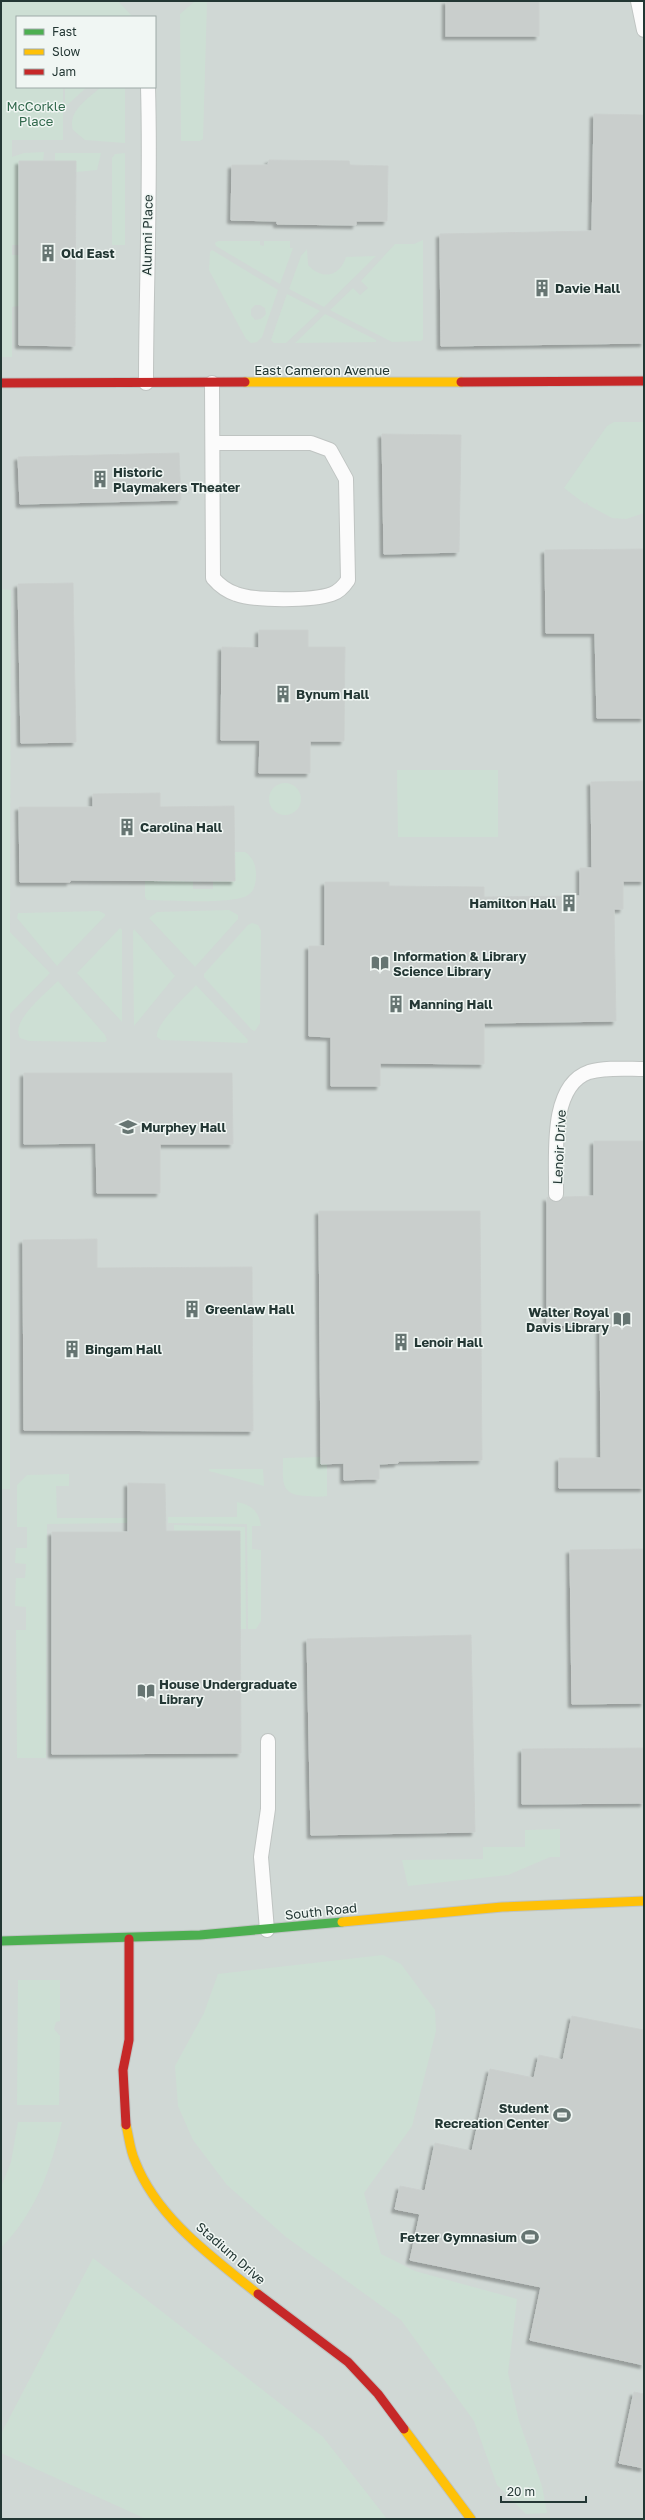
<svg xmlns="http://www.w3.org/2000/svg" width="645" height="2520" font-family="'Golos Text',sans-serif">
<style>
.built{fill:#d0d8d5;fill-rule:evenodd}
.green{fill:#cddfd4;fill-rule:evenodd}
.building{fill:#c9cecc;stroke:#cbd0ce;filter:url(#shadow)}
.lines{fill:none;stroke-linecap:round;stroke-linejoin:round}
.lane-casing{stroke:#bfc4c2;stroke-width:16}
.fast-casing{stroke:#bfc4c2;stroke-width:11}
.slow-casing{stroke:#bfc4c2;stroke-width:11}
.jam-casing{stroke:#bfc4c2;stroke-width:11}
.lane{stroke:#fbfbfb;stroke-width:14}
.fast{stroke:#4caf50;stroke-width:9}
.slow{stroke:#ffc107;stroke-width:9}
.jam{stroke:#c62828;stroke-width:9}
.labels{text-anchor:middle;stroke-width:3;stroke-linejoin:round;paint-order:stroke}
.park-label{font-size:13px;fill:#32694d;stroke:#f0f6f3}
.street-label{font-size:13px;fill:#233734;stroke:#f0f6f3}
.poi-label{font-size:13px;font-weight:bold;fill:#233734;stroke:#f0f6f3;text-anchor:start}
</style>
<defs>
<filter id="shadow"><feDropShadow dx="-3.5" dy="3.5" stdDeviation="1" flood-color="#0004"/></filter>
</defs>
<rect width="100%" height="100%" fill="#e2e7e5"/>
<!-- built -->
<path class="built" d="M 1,1 L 644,1 L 644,2519 L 1,2519 ZM 17,17 L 155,17 L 155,87 L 17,87 Z"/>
<!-- green -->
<g class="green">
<path d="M 1,1 L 118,1 L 133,17 L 17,17 L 17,87 L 63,87 L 63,140 L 12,140 L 12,157 L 24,153 L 44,152 L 43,161 L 19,161 L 19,245 L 12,245 L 12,255 L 19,255 L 19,306 L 12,307 L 12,357 L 1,357 Z"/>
<path d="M 195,1 L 207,1 L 203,139 L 200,141 L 181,141 L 180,14 Z"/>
<path d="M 65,87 L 87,87 L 65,107 Z"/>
<path d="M 101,87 L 125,87 L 125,143 L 85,140 L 73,130 C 67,111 89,98 101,87 Z"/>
<path d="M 55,153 L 101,153 L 97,170 L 76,172 L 76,161 L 55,161 Z"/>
<path d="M 125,153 L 125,245 L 112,245 L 112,158 L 115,154 Z"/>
<path d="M 423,240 L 423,339 L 421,341 L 392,342 L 330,310 L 353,288 L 360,295 L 368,288 L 361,281 L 395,244 L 414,244 Z"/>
<path d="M 218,241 L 260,241 L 260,245 L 264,246 L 264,241 L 290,241 L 290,248 L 293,248 L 280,284 L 216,246 L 215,243 Z"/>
<path d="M 307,249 L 308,265 C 323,281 340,276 346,257 L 376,256 L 324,307 L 289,289 L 301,256 Z"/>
<path d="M 212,250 L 278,290 L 262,337 L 257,342 L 251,343 L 246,339 L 209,270 L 210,252 ZM 255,305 L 260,305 L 265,308 L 266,314 L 261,319 L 255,320 L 251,315 L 251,309 Z"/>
<path d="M 287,294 L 320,311 L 286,343 L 274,343 L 271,340 Z"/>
<path d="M 325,314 L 376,340 L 376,342 L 295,343 Z"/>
<path d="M 614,422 L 644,422 L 644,513 L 626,519 L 612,518 L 588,505 L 587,502 L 585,504 L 564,488 L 607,426 Z"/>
<path d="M 1,589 L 11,590 L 10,932 L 50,973 L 10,1014 L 10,1489 L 1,1489 Z"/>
<path d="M 397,770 L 498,770 L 498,837 L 398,837 Z"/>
<circle cx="285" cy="799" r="16"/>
<path d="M 235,852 L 245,852 C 254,858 256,866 256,876 C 256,883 254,892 248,895 C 233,905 168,900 147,900 L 145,897 L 145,880 L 185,880 L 185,882 L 193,881 L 193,889 L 213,889 L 213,881 L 235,881 Z"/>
<path d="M 229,910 L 238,915 L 238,919 L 195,967 L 149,918 L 157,912 Z"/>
<path d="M 99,911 L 105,914 L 105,916 L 57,966 L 17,918 L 18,913 L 23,913 Z"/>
<path d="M 252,923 L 258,925 L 261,931 L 260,1023 L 255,1031 L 252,1030 L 204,977 L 204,974 L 248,925 Z"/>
<path d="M 120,928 L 122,930 L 122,1022 L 77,973 Z"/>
<path d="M 134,929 L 175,976 L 134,1026 L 133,932 Z"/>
<path d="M 58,981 L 105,1035 L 107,1040 L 105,1042 L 29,1041 L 20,1038 C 10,1021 46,993 58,981 Z"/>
<path d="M 196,985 L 248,1040 L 247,1043 L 161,1040 L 157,1037 C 155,1024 187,995 196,985 Z"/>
<path d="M 321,1457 L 321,1464 L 327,1463 L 327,1496 C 321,1497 314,1497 308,1496 C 279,1496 283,1481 283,1458 Z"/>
<path d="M 209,1469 L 263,1469 L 264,1486 L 209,1471 Z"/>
<path d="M 69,1474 L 69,1486 L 56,1486 L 57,1518 L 127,1518 L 127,1523 L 47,1524 L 46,1758 L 17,1758 L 16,1630 L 26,1630 L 26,1607 L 15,1606 L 16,1578 L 25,1578 L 26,1564 L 15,1563 L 16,1548 L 27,1548 L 27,1527 L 17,1527 L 17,1485 L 27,1475 Z"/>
<path d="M 237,1502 C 251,1505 259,1511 261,1526 L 252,1526 L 252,1549 L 261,1550 L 261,1621 L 256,1629 L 248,1629 L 247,1524 L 168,1523 L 168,1517 L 237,1517 Z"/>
<path d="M 174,1525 L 245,1527 L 246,1629 L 240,1629 L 240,1532 L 174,1531 Z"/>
<path d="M 560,1829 L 560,1857 L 550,1857 L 508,1875 L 408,1886 L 402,1860 L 483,1859 L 483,1847 L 525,1847 L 525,1830 Z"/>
<path d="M 383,1955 L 401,1964 L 435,2010 L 436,2031 L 412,2126 L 364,2193 L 381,2254 L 415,2271 L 517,2299 L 508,2373 L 519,2421 L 542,2486 L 547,2513 L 526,2514 L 497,2485 L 474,2421 L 401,2320 L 286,2237 L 227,2185 L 193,2140 L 178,2106 L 175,2066 L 204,2013 L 218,1974 Z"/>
<path d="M 18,1980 L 60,1980 L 60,2021 L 56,2022 L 54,2029 L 60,2036 L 59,2105 L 17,2105 Z"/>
<path d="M 18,2122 L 62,2122 C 51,2169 36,2212 1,2248 L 1,2187 L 11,2162 Z"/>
<path d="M 93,2258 L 323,2437 L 387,2519 L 146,2519 L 1,2453 L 1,2434 Z"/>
</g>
<!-- building -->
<g class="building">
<rect x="446" y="1" width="93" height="35"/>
<path d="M 594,114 L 644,115 L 644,343 L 441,346 L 440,234 L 592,231 Z"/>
<path d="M 269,160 L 349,161 L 350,165 L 388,166 L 387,221 L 356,221 L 356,225 L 277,224 L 277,221 L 231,220 L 232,165 L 268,165 Z"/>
<path d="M 19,161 L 76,161 L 75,346 L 19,345 Z"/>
<path d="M 382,434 L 461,435 L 459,552 L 384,554 Z"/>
<path d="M 179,453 L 181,500 L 20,504 L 18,457 Z"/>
<path d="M 644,549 L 644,718 L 597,718 L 595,633 L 546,633 L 545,550 Z"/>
<path d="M 73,583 L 76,742 L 21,743 L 18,584 Z"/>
<path d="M 259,630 L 308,630 L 308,647 L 345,647 L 344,741 L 310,741 L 310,773 L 259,773 L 260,740 L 221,740 L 222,647 L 259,648 Z"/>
<path d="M 644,781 L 644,881 L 623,881 L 623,909 L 614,909 L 616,1021 L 484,1023 L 484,1064 L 380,1063 L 380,1086 L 331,1086 L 331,1037 L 309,1036 L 309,946 L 325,946 L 325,882 L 389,882 L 389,886 L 484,887 L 484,897 L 580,896 L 580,868 L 592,868 L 591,782 Z"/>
<path d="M 160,793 L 160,807 L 234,806 L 235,881 L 70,880 L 70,882 L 20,882 L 19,807 L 93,807 L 93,794 Z"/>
<path d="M 24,1073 L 232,1073 L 233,1144 L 160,1144 L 160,1193 L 97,1193 L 96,1143 L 24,1144 Z"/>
<path d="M 594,1141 L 644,1141 L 644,1488 L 559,1488 L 559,1458 L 601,1458 L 600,1326 L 547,1325 L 547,1197 L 556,1202 L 564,1197 L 594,1196 Z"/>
<path d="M 319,1211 L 480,1211 L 482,1460 L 398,1461 L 398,1463 L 379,1464 L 379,1479 L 367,1479 L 344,1480 L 344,1463 L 321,1464 Z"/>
<path d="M 97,1239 L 97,1268 L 252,1267 L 253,1431 L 24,1430 L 23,1240 Z"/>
<path d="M 128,1483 L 165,1484 L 166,1531 L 240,1531 L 241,1753 L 52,1754 L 52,1532 L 128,1532 Z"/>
<path d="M 644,1549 L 644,1703 L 572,1704 L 570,1550 Z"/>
<path d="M 471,1635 L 475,1832 L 311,1835 L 307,1639 Z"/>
<path d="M 644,1748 L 644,1803 L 522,1804 L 522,1749 Z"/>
<path d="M 572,2016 L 644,2030 L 644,2365 L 530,2340 L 541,2287 L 410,2260 L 420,2214 L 395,2209 L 400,2186 L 425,2191 L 435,2143 L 472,2151 L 490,2069 L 534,2078 L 539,2055 L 563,2060 Z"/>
<path d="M 634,2392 L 644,2394 L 644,2468 L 619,2463 Z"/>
</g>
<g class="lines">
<!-- lane casing -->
<g class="lane-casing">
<g id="lane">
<path d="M 638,1 L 644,30"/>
<path d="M 146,383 C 146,285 151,186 148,87"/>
<path d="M 212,383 L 213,578 C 219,585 227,591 236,594 C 255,601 312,601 332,594 C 338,592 344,586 348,580 L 346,479 L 330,450 L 311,443 L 213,443"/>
<path d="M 556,1194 C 557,1160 548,1086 589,1072 C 606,1067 627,1069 644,1069"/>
<path d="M 267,1930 L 261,1857 L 268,1809 L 268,1741"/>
</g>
</g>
<!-- fast casing -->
<g class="fast-casing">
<path id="fast" d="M 1,1941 L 200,1935 L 342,1922"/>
</g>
<!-- slow casing -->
<g class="slow-casing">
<g id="slow">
<path d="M 245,382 L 461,382"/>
<path d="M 342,1922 L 502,1907 L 644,1901"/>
<path d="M 126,2125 C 129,2137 130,2150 135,2161 C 157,2218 212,2257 258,2294"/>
<path d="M 404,2429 L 471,2519"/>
</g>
</g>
<!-- jam casing -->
<g class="jam-casing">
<g id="jam">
<path d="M 461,382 L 644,381"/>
<path d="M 1,383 L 245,382"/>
<path d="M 126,2125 L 123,2070 L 129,2040 L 129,1939"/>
<path d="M 258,2294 L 348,2362 L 378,2394 L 404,2429"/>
</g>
</g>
<!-- lane -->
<use href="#lane" class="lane"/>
<!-- fast -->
<use href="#fast" class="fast"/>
<!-- slow -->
<use href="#slow" class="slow"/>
<!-- jam -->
<use href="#jam" class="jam"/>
</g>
<!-- icons -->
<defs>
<g id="building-bare" transform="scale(1.38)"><path d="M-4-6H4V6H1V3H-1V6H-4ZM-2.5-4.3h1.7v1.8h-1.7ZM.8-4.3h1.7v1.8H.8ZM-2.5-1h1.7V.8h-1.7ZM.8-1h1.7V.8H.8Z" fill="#667572" stroke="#f0f6f3" stroke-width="2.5" paint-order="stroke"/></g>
<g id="library-bare" transform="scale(1.38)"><path d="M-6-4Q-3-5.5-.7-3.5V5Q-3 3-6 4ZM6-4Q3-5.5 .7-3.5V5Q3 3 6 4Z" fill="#667572" stroke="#f0f6f3" stroke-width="2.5" paint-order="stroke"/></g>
<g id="university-bare" transform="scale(1.38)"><path d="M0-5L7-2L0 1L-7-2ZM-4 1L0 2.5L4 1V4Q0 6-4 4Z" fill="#667572" stroke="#f0f6f3" stroke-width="2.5" paint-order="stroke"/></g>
<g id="stadium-bare" transform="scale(1.38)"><path d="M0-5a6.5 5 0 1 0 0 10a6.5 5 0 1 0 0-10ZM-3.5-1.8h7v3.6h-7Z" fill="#667572" stroke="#f0f6f3" stroke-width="2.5" paint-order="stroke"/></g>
</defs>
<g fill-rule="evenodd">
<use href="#building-bare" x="48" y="253"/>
<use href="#building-bare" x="542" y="288"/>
<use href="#building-bare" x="100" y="479"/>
<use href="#building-bare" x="283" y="694"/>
<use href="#building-bare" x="127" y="827"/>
<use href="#building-bare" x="569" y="903"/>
<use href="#library-bare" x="380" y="963"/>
<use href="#building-bare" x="396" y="1004"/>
<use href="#university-bare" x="128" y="1127"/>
<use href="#building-bare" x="192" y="1309"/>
<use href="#library-bare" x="622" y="1319"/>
<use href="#building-bare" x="401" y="1342"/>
<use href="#building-bare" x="72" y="1349"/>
<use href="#library-bare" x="146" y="1691"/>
<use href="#stadium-bare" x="562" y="2115"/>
<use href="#stadium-bare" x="530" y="2237"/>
</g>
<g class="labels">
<!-- park labels -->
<g class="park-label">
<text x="36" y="111">McCorkle<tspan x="36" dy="15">Place</tspan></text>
</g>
<!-- street labels -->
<g class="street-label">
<text transform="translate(147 235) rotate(-89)" y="5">Alumni Place</text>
<text x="322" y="375">East Cameron Avenue</text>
<text transform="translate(559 1147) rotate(-87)" y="5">Lenoir Drive</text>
<text transform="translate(321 1911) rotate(-6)" y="5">South Road</text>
<text transform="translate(231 2253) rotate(41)" y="5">Stadium Drive</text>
</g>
<!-- poi labels -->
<g class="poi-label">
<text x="61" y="258">Old East</text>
<text x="555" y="293">Davie Hall</text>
<text x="113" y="477">Historic<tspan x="113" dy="15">Playmakers Theater</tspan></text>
<text x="296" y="699">Bynum Hall</text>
<text x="140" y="832">Carolina Hall</text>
<text x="556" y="908" text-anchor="end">Hamilton Hall</text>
<text x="393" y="961">Information &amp; Library<tspan x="393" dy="15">Science Library</tspan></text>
<text x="409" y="1009">Manning Hall</text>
<text x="141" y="1132">Murphey Hall</text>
<text x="205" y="1314">Greenlaw Hall</text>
<text x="609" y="1317" text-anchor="end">Walter Royal<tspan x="609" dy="15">Davis Library</tspan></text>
<text x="414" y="1347">Lenoir Hall</text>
<text x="85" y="1354">Bingam Hall</text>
<text x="159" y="1689">House Undergraduate<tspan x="159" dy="15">Library</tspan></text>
<text x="549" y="2113" text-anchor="end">Student<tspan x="549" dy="15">Recreation Center</tspan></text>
<text x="517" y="2242" text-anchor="end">Fetzer Gymnasium</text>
</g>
</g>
<!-- border -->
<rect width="645" height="2520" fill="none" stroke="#233734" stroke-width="4"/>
<!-- legend -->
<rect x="16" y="16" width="140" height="72" fill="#f0f6f3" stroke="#9eaaa7"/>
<rect x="24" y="29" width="20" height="6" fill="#4caf50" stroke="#9eaaa7"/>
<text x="52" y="36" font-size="12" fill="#233734">Fast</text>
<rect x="24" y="49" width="20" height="6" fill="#ffc107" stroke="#9eaaa7"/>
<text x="52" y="56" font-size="12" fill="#233734">Slow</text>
<rect x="24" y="69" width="20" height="6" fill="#c62828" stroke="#9eaaa7"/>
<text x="52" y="76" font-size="12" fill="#233734">Jam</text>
<!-- scale -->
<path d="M501 2496v6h85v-6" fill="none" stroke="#233734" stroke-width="2"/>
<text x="507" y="2496" font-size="12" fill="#233734" stroke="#f0f6f3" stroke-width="3" paint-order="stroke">20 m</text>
</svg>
